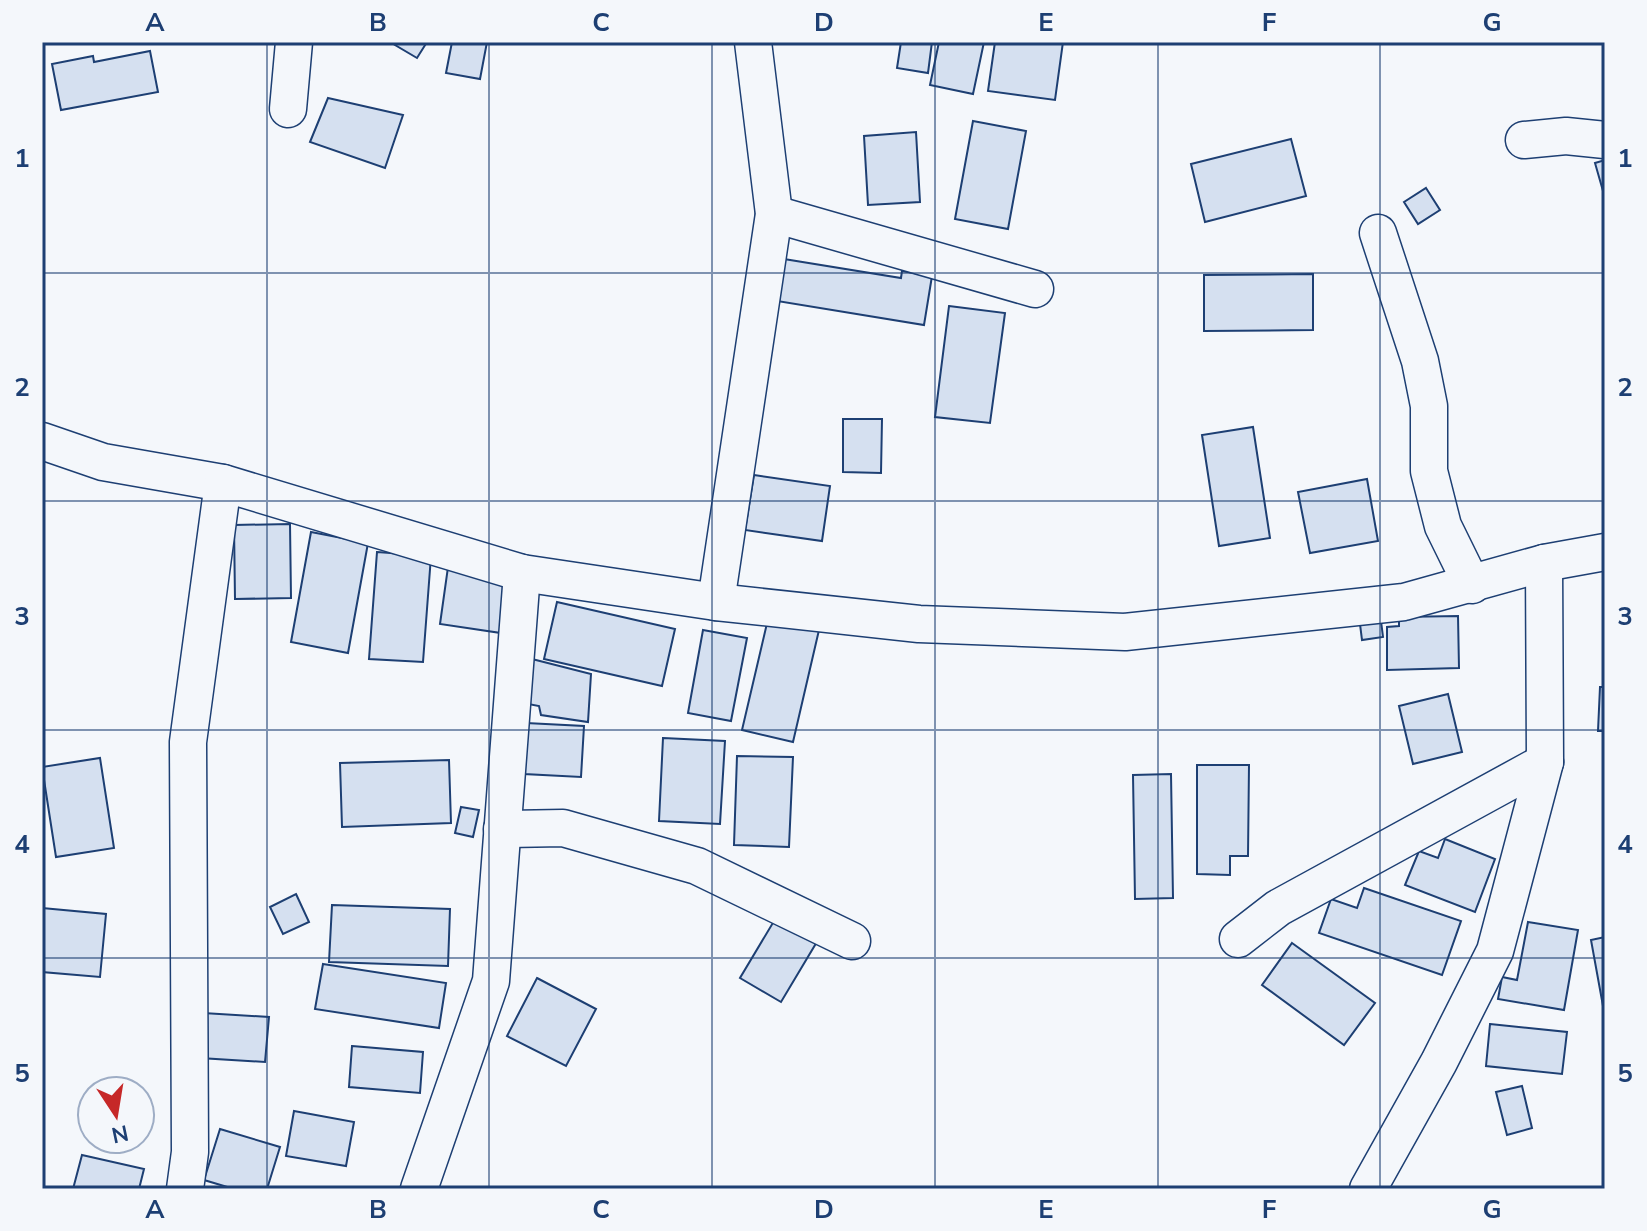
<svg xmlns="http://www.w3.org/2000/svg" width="1647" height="1231" font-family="'Nunito Sans',sans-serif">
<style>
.building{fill:#d5e0f0;stroke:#1d3f73;stroke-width:2}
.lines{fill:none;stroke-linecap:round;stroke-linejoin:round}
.minor-casing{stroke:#1d3f73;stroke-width:39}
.minor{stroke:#f4f7fb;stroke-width:36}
.grid{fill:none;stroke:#1d3f73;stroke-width:2;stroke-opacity:0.55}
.neatline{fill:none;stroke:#1d3f73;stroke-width:3}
.grid-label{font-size:26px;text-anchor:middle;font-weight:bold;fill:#1d3f73}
</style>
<rect width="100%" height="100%" fill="#f4f7fb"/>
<!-- building -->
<g class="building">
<path d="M 390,42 L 427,42 L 417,58 Z"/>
<path d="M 452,42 L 487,42 L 480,79 L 446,73 Z"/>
<path d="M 901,42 L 932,42 L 928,73 L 897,68 Z"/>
<path d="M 939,42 L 984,42 L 973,94 L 930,85 Z"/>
<path d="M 995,42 L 1063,42 L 1055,100 L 988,91 Z"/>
<path d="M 150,51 L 158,92 L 61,110 L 52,64 L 93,56 L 94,62 Z"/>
<path d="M 328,98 L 403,115 L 385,168 L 310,142 Z"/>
<path d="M 973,121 L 1026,131 L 1008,229 L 955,219 Z"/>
<path d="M 916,132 L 920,202 L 868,205 L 864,136 Z"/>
<path d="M 1291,139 L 1306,196 L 1205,222 L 1191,164 Z"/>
<path d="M 1605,160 L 1605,198 L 1595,163 Z"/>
<path d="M 1426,188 L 1440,210 L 1418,224 L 1404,202 Z"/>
<path d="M 784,259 L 901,278 L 902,271 L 932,276 L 924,325 L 777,301 Z"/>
<path d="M 1313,274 L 1313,330 L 1204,331 L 1204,275 Z"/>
<path d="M 949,306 L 1005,313 L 990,423 L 935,417 Z"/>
<path d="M 843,419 L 882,419 L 881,473 L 843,472 Z"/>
<path d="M 1253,427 L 1270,538 L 1219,546 L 1202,435 Z"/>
<path d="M 754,475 L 830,486 L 822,541 L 745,530 Z"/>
<path d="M 1367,479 L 1378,541 L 1310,553 L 1298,492 Z"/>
<path d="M 290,524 L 291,598 L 235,599 L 234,525 Z"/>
<path d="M 311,532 L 368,543 L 348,653 L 291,642 Z"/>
<path d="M 377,552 L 431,556 L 423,662 L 369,659 Z"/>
<path d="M 448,567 L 509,575 L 501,633 L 440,624 Z"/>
<path d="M 557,602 L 675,629 L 662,686 L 544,659 Z"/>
<path d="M 1380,613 L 1383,637 L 1362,640 L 1359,616 Z"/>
<path d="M 1458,616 L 1459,668 L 1387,670 L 1387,627 L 1399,626 L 1399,617 Z"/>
<path d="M 768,619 L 819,630 L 793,742 L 742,730 Z"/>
<path d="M 703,630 L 747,638 L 731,721 L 688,713 Z"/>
<path d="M 532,659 L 591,674 L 588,722 L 541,715 L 539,706 L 518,702 Z"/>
<path d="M 1600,687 L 1605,687 L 1605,731 L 1598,731 Z"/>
<path d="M 1448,694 L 1462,752 L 1413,764 L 1399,706 Z"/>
<path d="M 526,723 L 584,726 L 581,777 L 524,774 Z"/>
<path d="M 663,738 L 725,741 L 720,824 L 659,821 Z"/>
<path d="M 737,756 L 793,757 L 789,847 L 734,845 Z"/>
<path d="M 100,758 L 114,848 L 56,857 L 42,767 Z"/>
<path d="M 449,760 L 451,823 L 342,827 L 340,763 Z"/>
<path d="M 1197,765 L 1249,765 L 1248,856 L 1230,856 L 1230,875 L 1197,874 Z"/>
<path d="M 1171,774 L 1173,898 L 1135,899 L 1133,775 Z"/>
<path d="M 461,807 L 479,810 L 473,837 L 455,833 Z"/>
<path d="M 1445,839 L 1495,859 L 1475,912 L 1405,885 L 1419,851 L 1438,858 Z"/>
<path d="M 1364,888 L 1461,921 L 1442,975 L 1319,933 L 1331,899 L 1357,908 Z"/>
<path d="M 296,894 L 309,922 L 283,934 L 270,907 Z"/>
<path d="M 332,905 L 450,909 L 448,966 L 329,962 Z"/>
<path d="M 42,908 L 106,914 L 100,977 L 42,972 Z"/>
<path d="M 777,916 L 818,940 L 781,1002 L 740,978 Z"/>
<path d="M 1528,922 L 1578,930 L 1564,1010 L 1498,999 L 1502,977 L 1517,980 Z"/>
<path d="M 1605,937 L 1605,1017 L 1591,940 Z"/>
<path d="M 1292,943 L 1375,1003 L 1344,1045 L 1262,985 Z"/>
<path d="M 323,964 L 446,983 L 439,1028 L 315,1009 Z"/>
<path d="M 537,978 L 596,1009 L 566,1066 L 507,1036 Z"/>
<path d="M 203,1013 L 269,1017 L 265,1062 L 200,1058 Z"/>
<path d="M 1490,1024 L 1567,1032 L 1562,1074 L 1486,1066 Z"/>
<path d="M 352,1046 L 423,1052 L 420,1093 L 349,1087 Z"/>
<path d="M 1522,1086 L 1532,1128 L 1507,1135 L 1496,1092 Z"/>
<path d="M 294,1111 L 354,1122 L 346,1166 L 286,1156 Z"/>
<path d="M 220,1129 L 280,1147 L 267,1189 L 234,1189 L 204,1180 Z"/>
<path d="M 82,1155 L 144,1169 L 139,1189 L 73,1189 Z"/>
</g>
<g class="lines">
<!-- minor casing -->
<g class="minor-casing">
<g id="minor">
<path d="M 288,109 L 294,42"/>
<path d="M 1524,140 L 1566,136 L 1605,140"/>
<path d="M 774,214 L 1035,289"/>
<path d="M 1378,233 L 1420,361 L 1429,406 L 1429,471 L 1443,526 L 1472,585"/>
<path d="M 42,441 L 103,462 L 223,483 L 522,573 L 716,602 L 919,624 L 1125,632 L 1404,602 L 1544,563 L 1605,552"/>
<path d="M 716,602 L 774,214 L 753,42"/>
<path d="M 502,829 L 563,828 L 697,866 L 852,941"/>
<path d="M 1238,939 L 1278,908 L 1545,762"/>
<path d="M 185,1189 L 190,1152 L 188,742 L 223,483"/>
<path d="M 419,1189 L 491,981 L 522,573"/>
<path d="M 1368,1189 L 1439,1062 L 1495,951 L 1545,762 L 1544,563"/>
</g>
</g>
<!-- minor -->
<use href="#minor" class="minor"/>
</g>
<!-- grid -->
<path class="grid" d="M 267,42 L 267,1189M 489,42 L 489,1189M 712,42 L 712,1189M 935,42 L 935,1189M 1158,42 L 1158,1189M 1380,42 L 1380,1189M 42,273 L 1605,273M 42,501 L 1605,501M 42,730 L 1605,730M 42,958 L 1605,958"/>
<!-- border -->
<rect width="1647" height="1231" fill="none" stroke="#f4f7fb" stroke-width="88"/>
<!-- north arrow -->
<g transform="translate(116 1115) rotate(168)"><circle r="38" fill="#f4f7fb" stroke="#9eadc5" stroke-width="2"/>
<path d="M0-6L14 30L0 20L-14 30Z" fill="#c62828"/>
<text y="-12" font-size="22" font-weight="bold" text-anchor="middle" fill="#1d3f73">N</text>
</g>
<rect x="44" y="44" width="1559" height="1143" class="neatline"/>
<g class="grid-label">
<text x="155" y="31">A</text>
<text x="378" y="31">B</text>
<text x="601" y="31">C</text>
<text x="824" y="31">D</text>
<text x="1046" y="31">E</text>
<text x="1269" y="31">F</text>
<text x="1492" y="31">G</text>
<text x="22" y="167">1</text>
<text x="1625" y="167">1</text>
<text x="22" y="396">2</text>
<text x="1625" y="396">2</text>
<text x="22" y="625">3</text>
<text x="1625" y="625">3</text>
<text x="22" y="853">4</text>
<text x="1625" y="853">4</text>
<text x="22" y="1082">5</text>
<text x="1625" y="1082">5</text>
<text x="155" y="1218">A</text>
<text x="378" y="1218">B</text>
<text x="601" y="1218">C</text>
<text x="824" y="1218">D</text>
<text x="1046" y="1218">E</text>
<text x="1269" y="1218">F</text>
<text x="1492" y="1218">G</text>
</g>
</svg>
